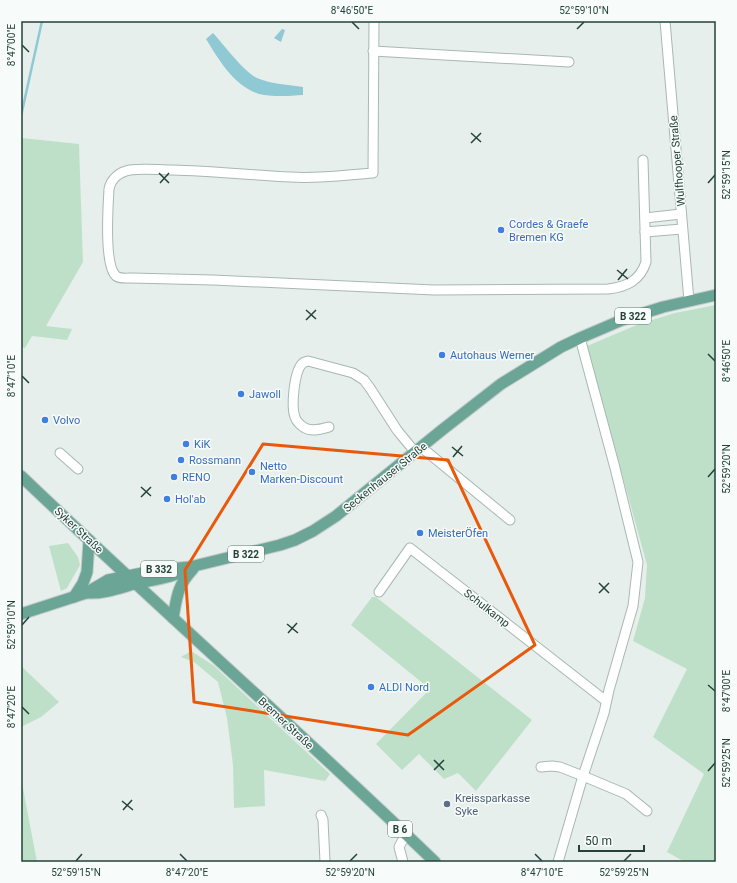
<svg xmlns="http://www.w3.org/2000/svg" width="737" height="883" font-family="Roboto,sans-serif">
<style>
.green{fill:#bfe0c8}
.water{fill:#8ec9d4}
.lines{fill:none;stroke-linecap:round;stroke-linejoin:round}
.stream{stroke:#8ec9d4;stroke-width:2.5}
.minor-casing{stroke:#a8b8b2;stroke-width:11}
.major-casing{stroke:#c2cac8;stroke-width:13}
.minor{stroke:#fff;stroke-width:9}
.major{stroke:#6aa596;stroke-width:11}
.marked{fill:none;stroke:#e8590c;stroke-width:3;stroke-linejoin:round}
.ticks{fill:none;stroke:#24423a;stroke-width:1.5}
.shop-dot{fill:#3f7fe0;stroke:#f7fbf9;stroke-width:1.5}
.service-dot{fill:#5c6f8a;stroke:#f7fbf9;stroke-width:1.5}
.labels{text-anchor:middle;stroke-width:3;stroke-linejoin:round;paint-order:stroke}
.shield{fill:#f7fbf9;stroke:#637a73;stroke-width:1}
.shield-label{font-size:10px;font-weight:bold;fill:#24423a}
.street-label{font-size:11px;fill:#24423a;stroke:#f7fbf9}
.shop-label{font-size:11px;fill:#366cbe;stroke:#f7fbf9;text-anchor:start}
.service-label{font-size:11px;fill:#4e5e75;stroke:#f7fbf9;text-anchor:start}
.neatline{fill:none;stroke:#24423a;stroke-width:1.5}
.ticks-label{font-size:10px;text-anchor:middle;fill:#24423a}
</style>
<rect width="100%" height="100%" fill="#e6efeb"/>
<!-- green -->
<g class="green">
<path d="M 22,138 L 79,144 L 83,262 L 46,326 L 72,329 L 67,340 L 32,336 L 25,348 L 21,347 Z"/>
<path d="M 716,305 L 716,862 L 685,862 L 667,852 L 704,774 L 653,737 L 687,669 L 633,641 L 645,598 L 647,565 L 587,346 L 639,324 L 675,313 Z"/>
<path d="M 68,543 L 78,557 L 80,565 L 67,588 L 61,591 L 49,546 Z"/>
<path d="M 372,597 L 376,597 L 532,720 L 476,791 L 458,773 L 444,779 L 419,754 L 402,770 L 376,744 L 430,689 L 351,625 Z"/>
<path d="M 191,651 L 213,665 L 330,774 L 325,781 L 264,770 L 265,806 L 234,808 L 233,765 L 227,718 L 218,682 L 194,662 L 181,657 Z"/>
<path d="M 21,666 L 59,702 L 41,717 L 21,727 Z"/>
<path d="M 21,778 L 37,862 L 21,862 Z"/>
</g>
<!-- water -->
<g class="water">
<path d="M 282,29 L 285,30 L 281,42 L 274,38 Z"/>
<path d="M 213,33 C 224,45 244,72 257,78 C 271,84 289,85 303,87 L 303,95 C 289,96 272,97 259,94 C 234,86 219,60 206,39 Z"/>
</g>
<g class="lines">
<!-- stream -->
<path class="stream" d="M 21,116 L 42,21"/>
<!-- minor casing -->
<g class="minor-casing">
<g id="minor">
<path d="M 374,21 L 373,173 C 345,175 318,179 291,177 C 251,175 212,171 172,170 C 159,170 143,168 130,170 C 119,172 111,179 109,189 C 108,206 104,265 116,276 C 120,279 127,278 131,278 L 213,280 L 434,290 L 608,289 C 626,287 640,281 646,262 L 643,160"/>
<path d="M 665,21 L 689,301"/>
<path d="M 373,51 L 569,62"/>
<path d="M 645,218 L 681,214"/>
<path d="M 645,232 L 682,229"/>
<path d="M 329,427 C 322,429 312,432 305,428 C 301,426 296,421 295,417 C 291,407 294,370 303,363 C 304,362 306,362 308,361 L 353,373 L 364,380 L 370,388 L 397,430 L 415,452"/>
<path d="M 421,447 L 510,520"/>
<path d="M 60,453 L 78,469"/>
<path d="M 379,592 L 410,548 L 606,701"/>
<path d="M 541,767 L 552,766 L 560,767 L 583,776 L 626,794 L 647,811"/>
<path d="M 321,815 L 323,820 L 325,862"/>
<path d="M 403,862 L 399,847 L 406,834"/>
<path d="M 558,862 L 583,776 L 604,713 L 609,690 L 633,606 L 638,562 L 615,468 L 580,338"/>
</g>
</g>
<!-- major casing -->
<g class="major-casing">
<g id="major">
<path d="M 21,476 C 157,606 299,731 435,862"/>
<path d="M 88,593 C 105,594 122,587 138,583 C 153,580 171,578 184,571"/>
<path d="M 74,597 L 83,583 L 87,572 L 89,540"/>
<path d="M 21,614 L 86,593 L 108,580 L 157,570 L 190,567 L 280,545 L 295,540 L 313,531 L 336,516 L 442,430 L 501,384 L 561,347 L 580,338 L 622,320 L 663,307 L 716,295"/>
<path d="M 173,618 C 177,597 177,586 193,569"/>
</g>
</g>
<!-- minor -->
<use href="#minor" class="minor"/>
<!-- major -->
<use href="#major" class="major"/>
</g>
<!-- marked area -->
<path class="marked" d="M 263,444 L 448,460 L 535,645 L 408,735 L 194,702 L 185,570 Z"/>
<!-- ticks -->
<path class="ticks" d="M 352,22 L 359,29M 577,29 L 584,22M 22,45 L 29,52M 471,133 L 481,142M 471,143 L 481,133M 159,173 L 169,183M 160,183 L 169,173M 708,183 L 715,175M 617,270 L 628,279M 618,280 L 627,269M 306,310 L 316,319M 306,320 L 316,310M 708,354 L 715,361M 22,376 L 29,383M 452,447 L 463,456M 453,457 L 462,446M 708,477 L 715,469M 141,487 L 151,496M 141,497 L 151,487M 599,583 L 609,593M 599,593 L 609,583M 287,624 L 298,633M 22,625 L 29,617M 288,633 L 297,623M 708,685 L 715,691M 22,707 L 29,714M 434,760 L 444,770M 434,770 L 444,760M 708,771 L 715,763M 122,801 L 133,810M 123,810 L 132,800M 180,854 L 187,861M 535,854 L 542,861M 76,861 L 82,854M 350,861 L 357,854M 624,861 L 631,854"/>
<!-- markers -->
<g class="shop-dot">
<circle cx="501" cy="230" r="4"/>
<circle cx="442" cy="355" r="4"/>
<circle cx="241" cy="394" r="4"/>
<circle cx="45" cy="420" r="4"/>
<circle cx="186" cy="444" r="4"/>
<circle cx="181" cy="460" r="4"/>
<circle cx="252" cy="472" r="4"/>
<circle cx="174" cy="477" r="4"/>
<circle cx="167" cy="499" r="4"/>
<circle cx="420" cy="533" r="4"/>
<circle cx="371" cy="687" r="4"/>
</g>
<circle class="service-dot" cx="447" cy="804" r="4"/>
<g class="labels">
<!-- shield labels -->
<g class="shield">
<rect x="615" y="308" width="36" height="16" rx="3"/>
<rect x="228" y="546" width="36" height="16" rx="3"/>
<rect x="141" y="561" width="36" height="16" rx="3"/>
<rect x="388" y="821" width="24" height="16" rx="3"/>
</g>
<g class="shield-label">
<text x="633" y="320">B 322</text>
<text x="246" y="558">B 322</text>
<text x="159" y="573">B 332</text>
<text x="400" y="833">B 6</text>
</g>
<!-- street labels -->
<g class="street-label">
<text transform="translate(677 161) rotate(-95)" y="4">Wulfhooper Straße</text>
<text transform="translate(385 477) rotate(-39)" y="4">Seckenhauser Straße</text>
<text transform="translate(79 530) rotate(43)" y="4">Syker Straße</text>
<text transform="translate(487 608) rotate(38)" y="4">Schulkamp</text>
<text transform="translate(286 723) rotate(43)" y="4">Bremer Straße</text>
</g>
<!-- shop labels -->
<g class="shop-label">
<text x="509" y="228">Cordes &amp; Graefe<tspan x="509" dy="13">Bremen KG</tspan></text>
<text x="450" y="359">Autohaus Werner</text>
<text x="249" y="398">Jawoll</text>
<text x="53" y="424">Volvo</text>
<text x="194" y="448">KiK</text>
<text x="189" y="464">Rossmann</text>
<text x="260" y="470">Netto<tspan x="260" dy="13">Marken-Discount</tspan></text>
<text x="182" y="481">RENO</text>
<text x="175" y="503">Hol'ab</text>
<text x="428" y="537">MeisterÖfen</text>
<text x="379" y="691">ALDI Nord</text>
</g>
<!-- service labels -->
<g class="service-label">
<text x="455" y="802">Kreissparkasse<tspan x="455" dy="13">Syke</tspan></text>
</g>
</g>
<!-- border -->
<rect width="737" height="883" fill="none" stroke="#f7fbf9" stroke-width="44"/>
<!-- scale -->
<path d="M579 845v6h65v-6" fill="none" stroke="#24423a" stroke-width="2"/>
<text x="585" y="845" font-size="12" fill="#24423a" stroke="#f7fbf9" stroke-width="3" paint-order="stroke">50 m</text>
<rect x="22" y="22" width="693" height="839" class="neatline"/>
<g class="ticks-label">
<text x="352" y="14">8°46'50"E</text>
<text x="584" y="14">52°59'10"N</text>
<text transform="translate(11 45) rotate(-90)" y="4">8°47'00"E</text>
<text transform="translate(726 175) rotate(-90)" y="4">52°59'15"N</text>
<text transform="translate(726 361) rotate(-90)" y="4">8°46'50"E</text>
<text transform="translate(11 376) rotate(-90)" y="4">8°47'10"E</text>
<text transform="translate(726 469) rotate(-90)" y="4">52°59'20"N</text>
<text transform="translate(11 625) rotate(-90)" y="4">52°59'10"N</text>
<text transform="translate(726 691) rotate(-90)" y="4">8°47'00"E</text>
<text transform="translate(11 707) rotate(-90)" y="4">8°47'20"E</text>
<text transform="translate(726 763) rotate(-90)" y="4">52°59'25"N</text>
<text x="76" y="876">52°59'15"N</text>
<text x="187" y="876">8°47'20"E</text>
<text x="350" y="876">52°59'20"N</text>
<text x="542" y="876">8°47'10"E</text>
<text x="624" y="876">52°59'25"N</text>
</g>
</svg>
